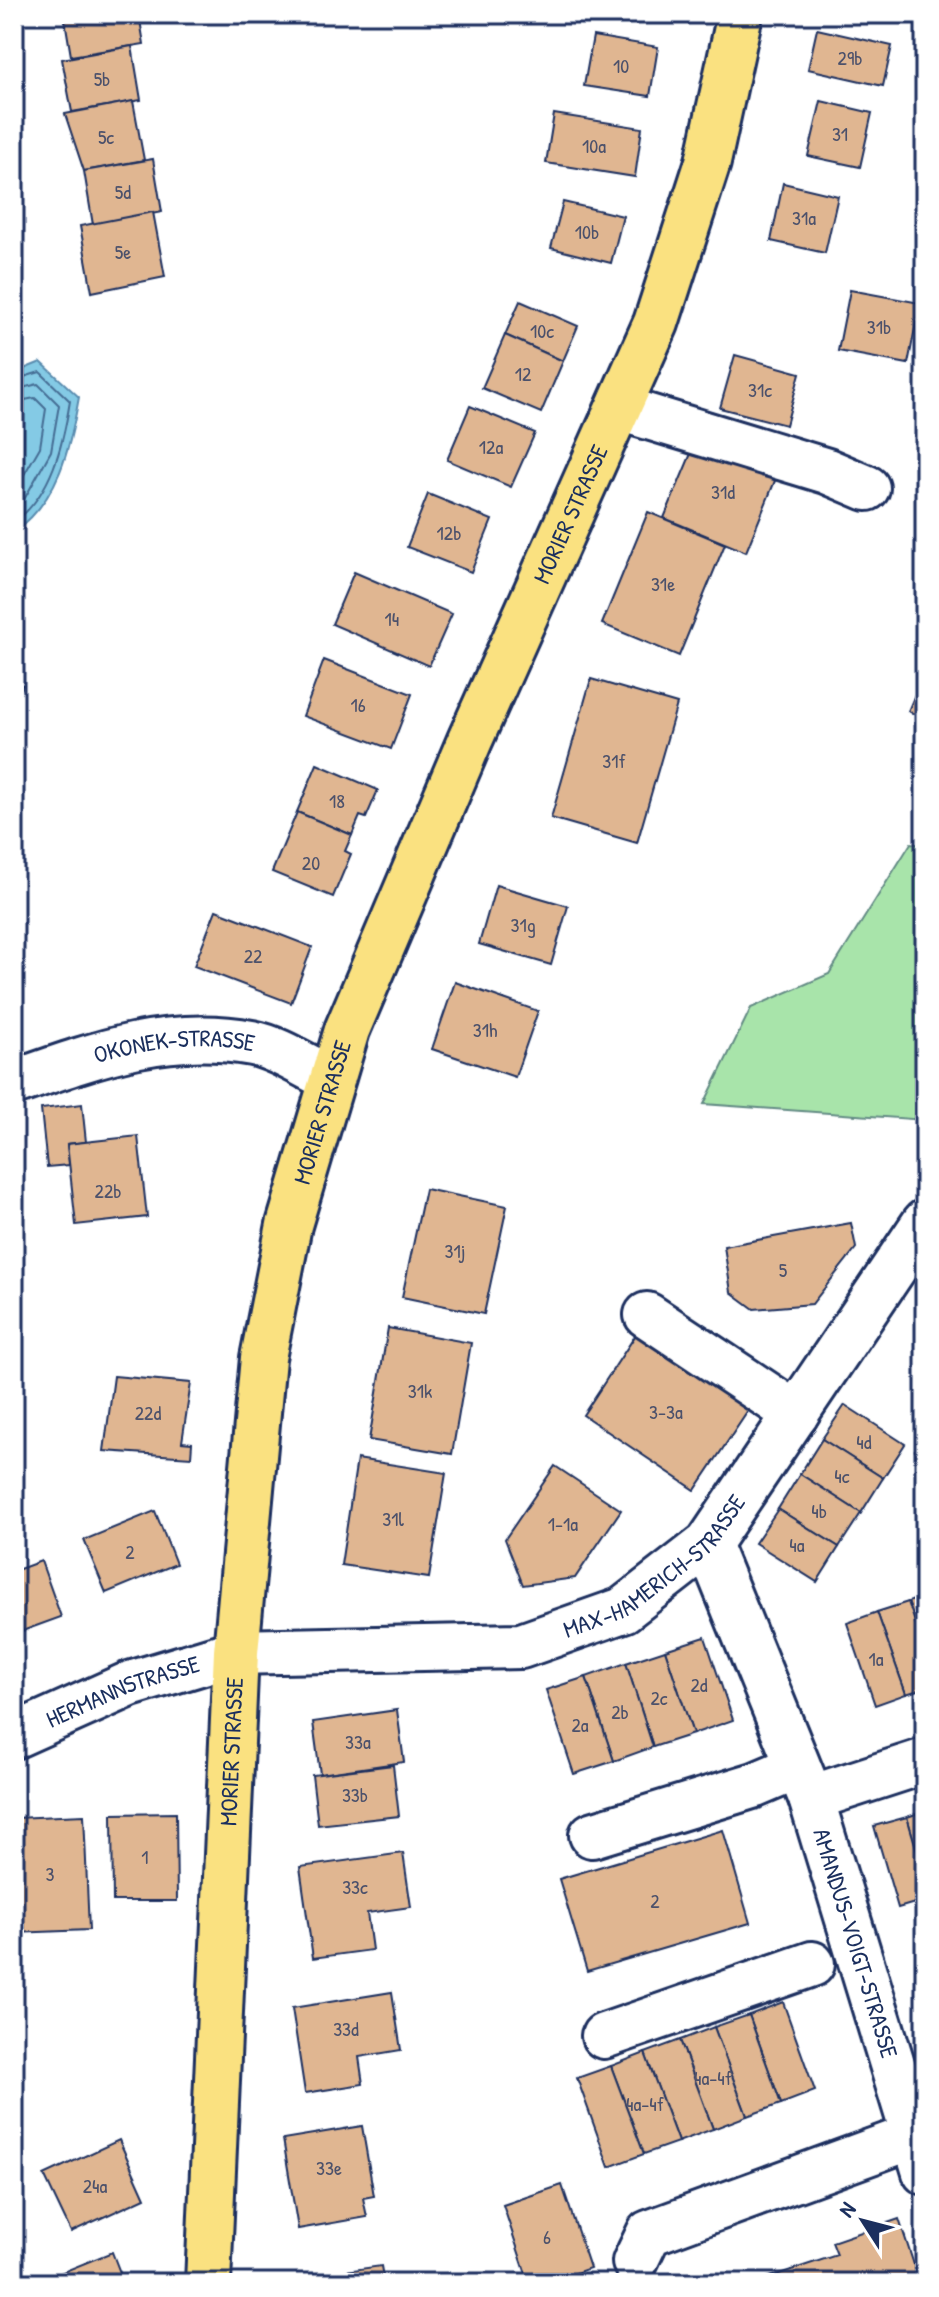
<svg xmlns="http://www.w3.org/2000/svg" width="939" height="2297" font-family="'Patrick Hand',sans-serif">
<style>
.green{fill:#a8e4aa;stroke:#628a84;stroke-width:2}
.water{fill:#84cae5;stroke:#5a8caf;stroke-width:2}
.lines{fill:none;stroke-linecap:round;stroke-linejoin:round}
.shore{stroke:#456d94;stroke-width:2}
.building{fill:#e0b691;stroke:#1b2f5e;stroke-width:2}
.minor-casing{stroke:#1b2f5e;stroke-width:50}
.major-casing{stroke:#1b2f5e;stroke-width:50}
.minor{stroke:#fff;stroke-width:44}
.major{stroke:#fae180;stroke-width:44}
.labels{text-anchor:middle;stroke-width:8;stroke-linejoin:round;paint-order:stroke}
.number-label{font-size:20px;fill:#4c516b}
.street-label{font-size:24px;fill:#1b2f5e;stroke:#fff}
</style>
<rect width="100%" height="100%" fill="#fff"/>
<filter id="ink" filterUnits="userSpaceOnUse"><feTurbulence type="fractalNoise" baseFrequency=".0125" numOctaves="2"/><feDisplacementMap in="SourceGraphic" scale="16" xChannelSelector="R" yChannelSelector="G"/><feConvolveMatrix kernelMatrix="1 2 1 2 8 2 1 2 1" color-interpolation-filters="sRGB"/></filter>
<g filter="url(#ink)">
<!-- green -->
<path class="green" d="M 911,843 L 925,846 L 925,1120 L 704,1104 L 751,1008 L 829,974 Z"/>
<!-- water -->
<path class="water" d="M 41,362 L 79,397 C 70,448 59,500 14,532 L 14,373 Z"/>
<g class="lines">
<!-- shore -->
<g class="shore">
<path d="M 14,380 L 40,372 L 70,401 C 63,444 52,495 14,522"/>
<path d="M 14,390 L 38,384 L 59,405 L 51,451 L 21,505 L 14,510"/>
<path d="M 14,402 L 35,398 L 46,409 L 40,447 L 14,492"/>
</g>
</g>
<!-- building -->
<g class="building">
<path d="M 64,14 L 139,14 L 144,44 L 71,56 Z"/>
<path d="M 899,14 L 925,14 L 925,21 Z"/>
<path d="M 817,29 L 892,46 L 883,86 L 808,69 Z"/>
<path d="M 593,36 L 658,47 L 650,96 L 584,86 Z"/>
<path d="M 132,46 L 141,100 L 72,112 L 62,59 Z"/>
<path d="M 133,101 L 144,160 L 84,171 L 65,114 Z"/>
<path d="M 821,101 L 872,113 L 860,167 L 808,156 Z"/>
<path d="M 554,114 L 642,128 L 635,177 L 546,163 Z"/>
<path d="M 153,159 L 162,212 L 93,225 L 84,171 Z"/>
<path d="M 783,183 L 838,196 L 825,253 L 771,241 Z"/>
<path d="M 563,202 L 623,216 L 611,263 L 551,248 Z"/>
<path d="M 153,212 L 165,277 L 92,292 L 80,226 Z"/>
<path d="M 850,290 L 920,303 L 908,364 L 838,351 Z"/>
<path d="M 520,301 L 578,326 L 563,361 L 505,335 Z"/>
<path d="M 505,335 L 563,361 L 541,413 L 482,388 Z"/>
<path d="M 735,355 L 800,373 L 786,425 L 720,408 Z"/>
<path d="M 470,406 L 535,433 L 511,487 L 447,460 Z"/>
<path d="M 700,432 L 781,466 L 746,552 L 664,518 Z"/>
<path d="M 428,494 L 492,520 L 471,572 L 407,547 Z"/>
<path d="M 648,512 L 725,544 L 679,656 L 602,624 Z"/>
<path d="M 354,572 L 452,614 L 429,666 L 332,624 Z"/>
<path d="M 324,660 L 412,694 L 391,749 L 303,716 Z"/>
<path d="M 925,671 L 925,719 L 908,711 Z"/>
<path d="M 591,679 L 677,704 L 637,843 L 551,818 Z"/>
<path d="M 14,681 L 23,685 L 14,708 Z"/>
<path d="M 317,764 L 378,790 L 366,818 L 360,816 L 352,835 L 297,812 Z"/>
<path d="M 297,812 L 352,835 L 345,851 L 351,854 L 333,897 L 272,872 Z"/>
<path d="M 496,885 L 568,906 L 551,965 L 479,944 Z"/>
<path d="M 216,910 L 312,947 L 291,1003 L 194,966 Z"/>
<path d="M 455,982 L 538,1011 L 515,1077 L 432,1049 Z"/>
<path d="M 82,1104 L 86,1142 L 67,1144 L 69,1165 L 47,1167 L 41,1109 Z"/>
<path d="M 138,1136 L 147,1217 L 76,1225 L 67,1144 Z"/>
<path d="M 425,1189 L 507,1206 L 484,1314 L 402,1297 Z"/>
<path d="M 851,1223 L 856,1248 L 812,1304 L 754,1309 L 731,1292 L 724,1246 Z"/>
<path d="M 388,1328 L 471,1343 L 452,1454 L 369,1440 Z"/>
<path d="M 637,1333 L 750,1408 L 695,1490 L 583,1415 Z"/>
<path d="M 114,1376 L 191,1383 L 182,1442 L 192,1443 L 191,1457 L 104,1451 Z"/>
<path d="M 845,1405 L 905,1444 L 883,1478 L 822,1439 Z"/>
<path d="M 822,1439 L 883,1478 L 861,1513 L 800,1474 Z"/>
<path d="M 925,1441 L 925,1462 L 915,1450 Z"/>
<path d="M 357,1459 L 446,1473 L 429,1578 L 341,1565 Z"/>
<path d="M 555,1466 L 621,1510 L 575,1578 L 523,1585 L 505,1539 Z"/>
<path d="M 800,1474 L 861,1513 L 839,1547 L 778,1509 Z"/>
<path d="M 778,1509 L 839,1547 L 817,1582 L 755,1543 Z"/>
<path d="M 155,1511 L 176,1564 L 106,1593 L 84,1540 Z"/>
<path d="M 41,1561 L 61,1617 L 14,1634 L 14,1571 Z"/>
<path d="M 925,1596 L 925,1651 L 908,1602 Z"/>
<path d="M 908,1602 L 925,1651 L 925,1688 L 906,1694 L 877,1612 Z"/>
<path d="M 877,1612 L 906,1694 L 875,1705 L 847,1623 Z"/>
<path d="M 705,1637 L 733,1720 L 693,1734 L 665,1650 Z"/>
<path d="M 665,1650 L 693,1734 L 653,1747 L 626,1663 Z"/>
<path d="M 626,1663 L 653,1747 L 614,1761 L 586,1677 Z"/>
<path d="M 586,1677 L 614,1761 L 574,1774 L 546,1690 Z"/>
<path d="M 397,1710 L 404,1762 L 320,1774 L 313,1722 Z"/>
<path d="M 393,1765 L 399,1816 L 318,1825 L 312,1775 Z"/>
<path d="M 925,1811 L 925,1878 L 907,1817 Z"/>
<path d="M 176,1813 L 177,1901 L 113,1901 L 112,1814 Z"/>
<path d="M 84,1815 L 89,1930 L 14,1933 L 14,1818 Z"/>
<path d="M 907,1817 L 925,1878 L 925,1900 L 898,1908 L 874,1826 Z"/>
<path d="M 723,1830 L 750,1923 L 587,1971 L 559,1879 Z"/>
<path d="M 403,1853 L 411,1907 L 367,1913 L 372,1950 L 313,1958 L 300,1867 Z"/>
<path d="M 392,1992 L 401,2050 L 359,2057 L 363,2084 L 305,2093 L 292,2008 Z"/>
<path d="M 783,2002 L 815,2091 L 781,2104 L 749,2015 Z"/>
<path d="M 749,2015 L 781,2104 L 747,2116 L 714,2027 Z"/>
<path d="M 714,2027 L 747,2116 L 713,2129 L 680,2040 Z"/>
<path d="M 680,2040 L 713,2129 L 678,2142 L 645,2053 Z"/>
<path d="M 645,2053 L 678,2142 L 644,2154 L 611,2066 Z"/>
<path d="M 611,2066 L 644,2154 L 609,2167 L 577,2078 Z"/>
<path d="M 362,2126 L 374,2196 L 363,2198 L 367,2217 L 298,2229 L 283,2139 Z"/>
<path d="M 119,2140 L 145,2198 L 71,2232 L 44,2175 Z"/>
<path d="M 562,2185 L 590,2268 L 547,2283 L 529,2283 L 503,2205 Z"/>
<path d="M 899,2219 L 920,2283 L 752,2283 L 837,2255 L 832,2242 Z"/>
<path d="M 112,2252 L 124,2283 L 39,2283 L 38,2282 Z"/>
<path d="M 381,2266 L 384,2283 L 280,2283 L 280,2280 Z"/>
</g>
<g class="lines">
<!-- minor casing -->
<g class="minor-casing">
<g id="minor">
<path d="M 619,408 L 827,471 L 867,488"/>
<path id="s1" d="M 14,1083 C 93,1055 167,1027 252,1043 C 278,1048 306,1067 330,1078"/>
<path d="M 647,1315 L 796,1414"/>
<path id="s2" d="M 708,1544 L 811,1798 L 925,2172"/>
<path id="s3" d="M 14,1736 L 130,1684 L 236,1652 L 521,1646 L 623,1610 L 708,1544 L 925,1222"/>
<path d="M 811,1798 L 925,1761"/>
<path d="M 592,1835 L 755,1785 L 795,1768"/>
<path d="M 604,2036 L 812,1964"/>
<path d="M 635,2262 L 649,2233 L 914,2136"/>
</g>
</g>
<!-- major casing -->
<g class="major-casing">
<g id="major">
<path id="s4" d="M 208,2283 L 236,1652 L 263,1358 L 289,1225 L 347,1030 L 470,740 L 656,323 L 708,162 L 740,14"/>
</g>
</g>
<!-- minor -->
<use href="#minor" class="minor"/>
<!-- major -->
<use href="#major" class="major"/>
</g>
</g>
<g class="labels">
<!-- number labels -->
<g class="number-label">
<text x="850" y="65">29b</text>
<text x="621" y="73">10</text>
<text x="102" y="86">5b</text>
<text x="840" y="141">31</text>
<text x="106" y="144">5c</text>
<text x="594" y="153">10a</text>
<text x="123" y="199">5d</text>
<text x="804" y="225">31a</text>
<text x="587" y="239">10b</text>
<text x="123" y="259">5e</text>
<text x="879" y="334">31b</text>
<text x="542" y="338">10c</text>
<text x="523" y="381">12</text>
<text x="760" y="397">31c</text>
<text x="491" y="454">12a</text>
<text x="723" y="499">31d</text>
<text x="449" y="540">12b</text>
<text x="663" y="591">31e</text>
<text x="392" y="626">14</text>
<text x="358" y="712">16</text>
<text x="614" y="768">31f</text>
<text x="337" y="808">18</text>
<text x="311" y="870">20</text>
<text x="523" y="932">31g</text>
<text x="253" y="963">22</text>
<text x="485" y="1037">31h</text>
<text x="108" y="1198">22b</text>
<text x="455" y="1258">31j</text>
<text x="783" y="1277">5</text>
<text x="420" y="1398">31k</text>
<text x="666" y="1419">3-3a</text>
<text x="148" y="1420">22d</text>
<text x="864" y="1449">4d</text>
<text x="842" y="1483">4c</text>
<text x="819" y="1518">4b</text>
<text x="393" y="1526">31l</text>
<text x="563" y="1531">1-1a</text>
<text x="797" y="1552">4a</text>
<text x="130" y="1559">2</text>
<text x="876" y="1666">1a</text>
<text x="699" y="1692">2d</text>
<text x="659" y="1705">2c</text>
<text x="620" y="1719">2b</text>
<text x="580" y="1732">2a</text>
<text x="358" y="1749">33a</text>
<text x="355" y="1802">33b</text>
<text x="145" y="1864">1</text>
<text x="50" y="1881">3</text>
<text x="355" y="1894">33c</text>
<text x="655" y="1908">2</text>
<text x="346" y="2036">33d</text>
<text x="713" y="2085">4a-4f</text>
<text x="645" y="2111">4a-4f</text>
<text x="329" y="2175">33e</text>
<text x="95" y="2193">24a</text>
<text x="547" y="2244">6</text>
</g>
<!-- street labels -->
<g class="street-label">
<text dy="8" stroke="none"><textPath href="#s4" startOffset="1828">MORIER STRASSE</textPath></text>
<text dy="8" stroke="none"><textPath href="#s1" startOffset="166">OKONEK-STRASSE</textPath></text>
<text dy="8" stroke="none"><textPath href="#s4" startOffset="1180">MORIER STRASSE</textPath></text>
<text dy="8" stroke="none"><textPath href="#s3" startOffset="682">MAX-HAMERICH-STRASSE</textPath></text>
<text dy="8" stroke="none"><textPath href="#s3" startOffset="118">HERMANNSTRASSE</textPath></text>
<text dy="8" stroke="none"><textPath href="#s4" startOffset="532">MORIER STRASSE</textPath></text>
<text dy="8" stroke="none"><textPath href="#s2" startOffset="426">AMANDUS-VOIGT-STRASSE</textPath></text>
</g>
</g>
<!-- margin -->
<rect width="939" height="2297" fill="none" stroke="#fff" stroke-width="48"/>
<rect x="24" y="24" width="891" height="2249" fill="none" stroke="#1b2f5e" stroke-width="3" filter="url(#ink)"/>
<!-- north arrow -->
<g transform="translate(863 2221) rotate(306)" stroke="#ffffff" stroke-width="6" paint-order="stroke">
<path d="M0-6L14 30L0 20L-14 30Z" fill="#1b2f5e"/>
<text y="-12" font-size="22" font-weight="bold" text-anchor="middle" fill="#1b2f5e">N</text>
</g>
</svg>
